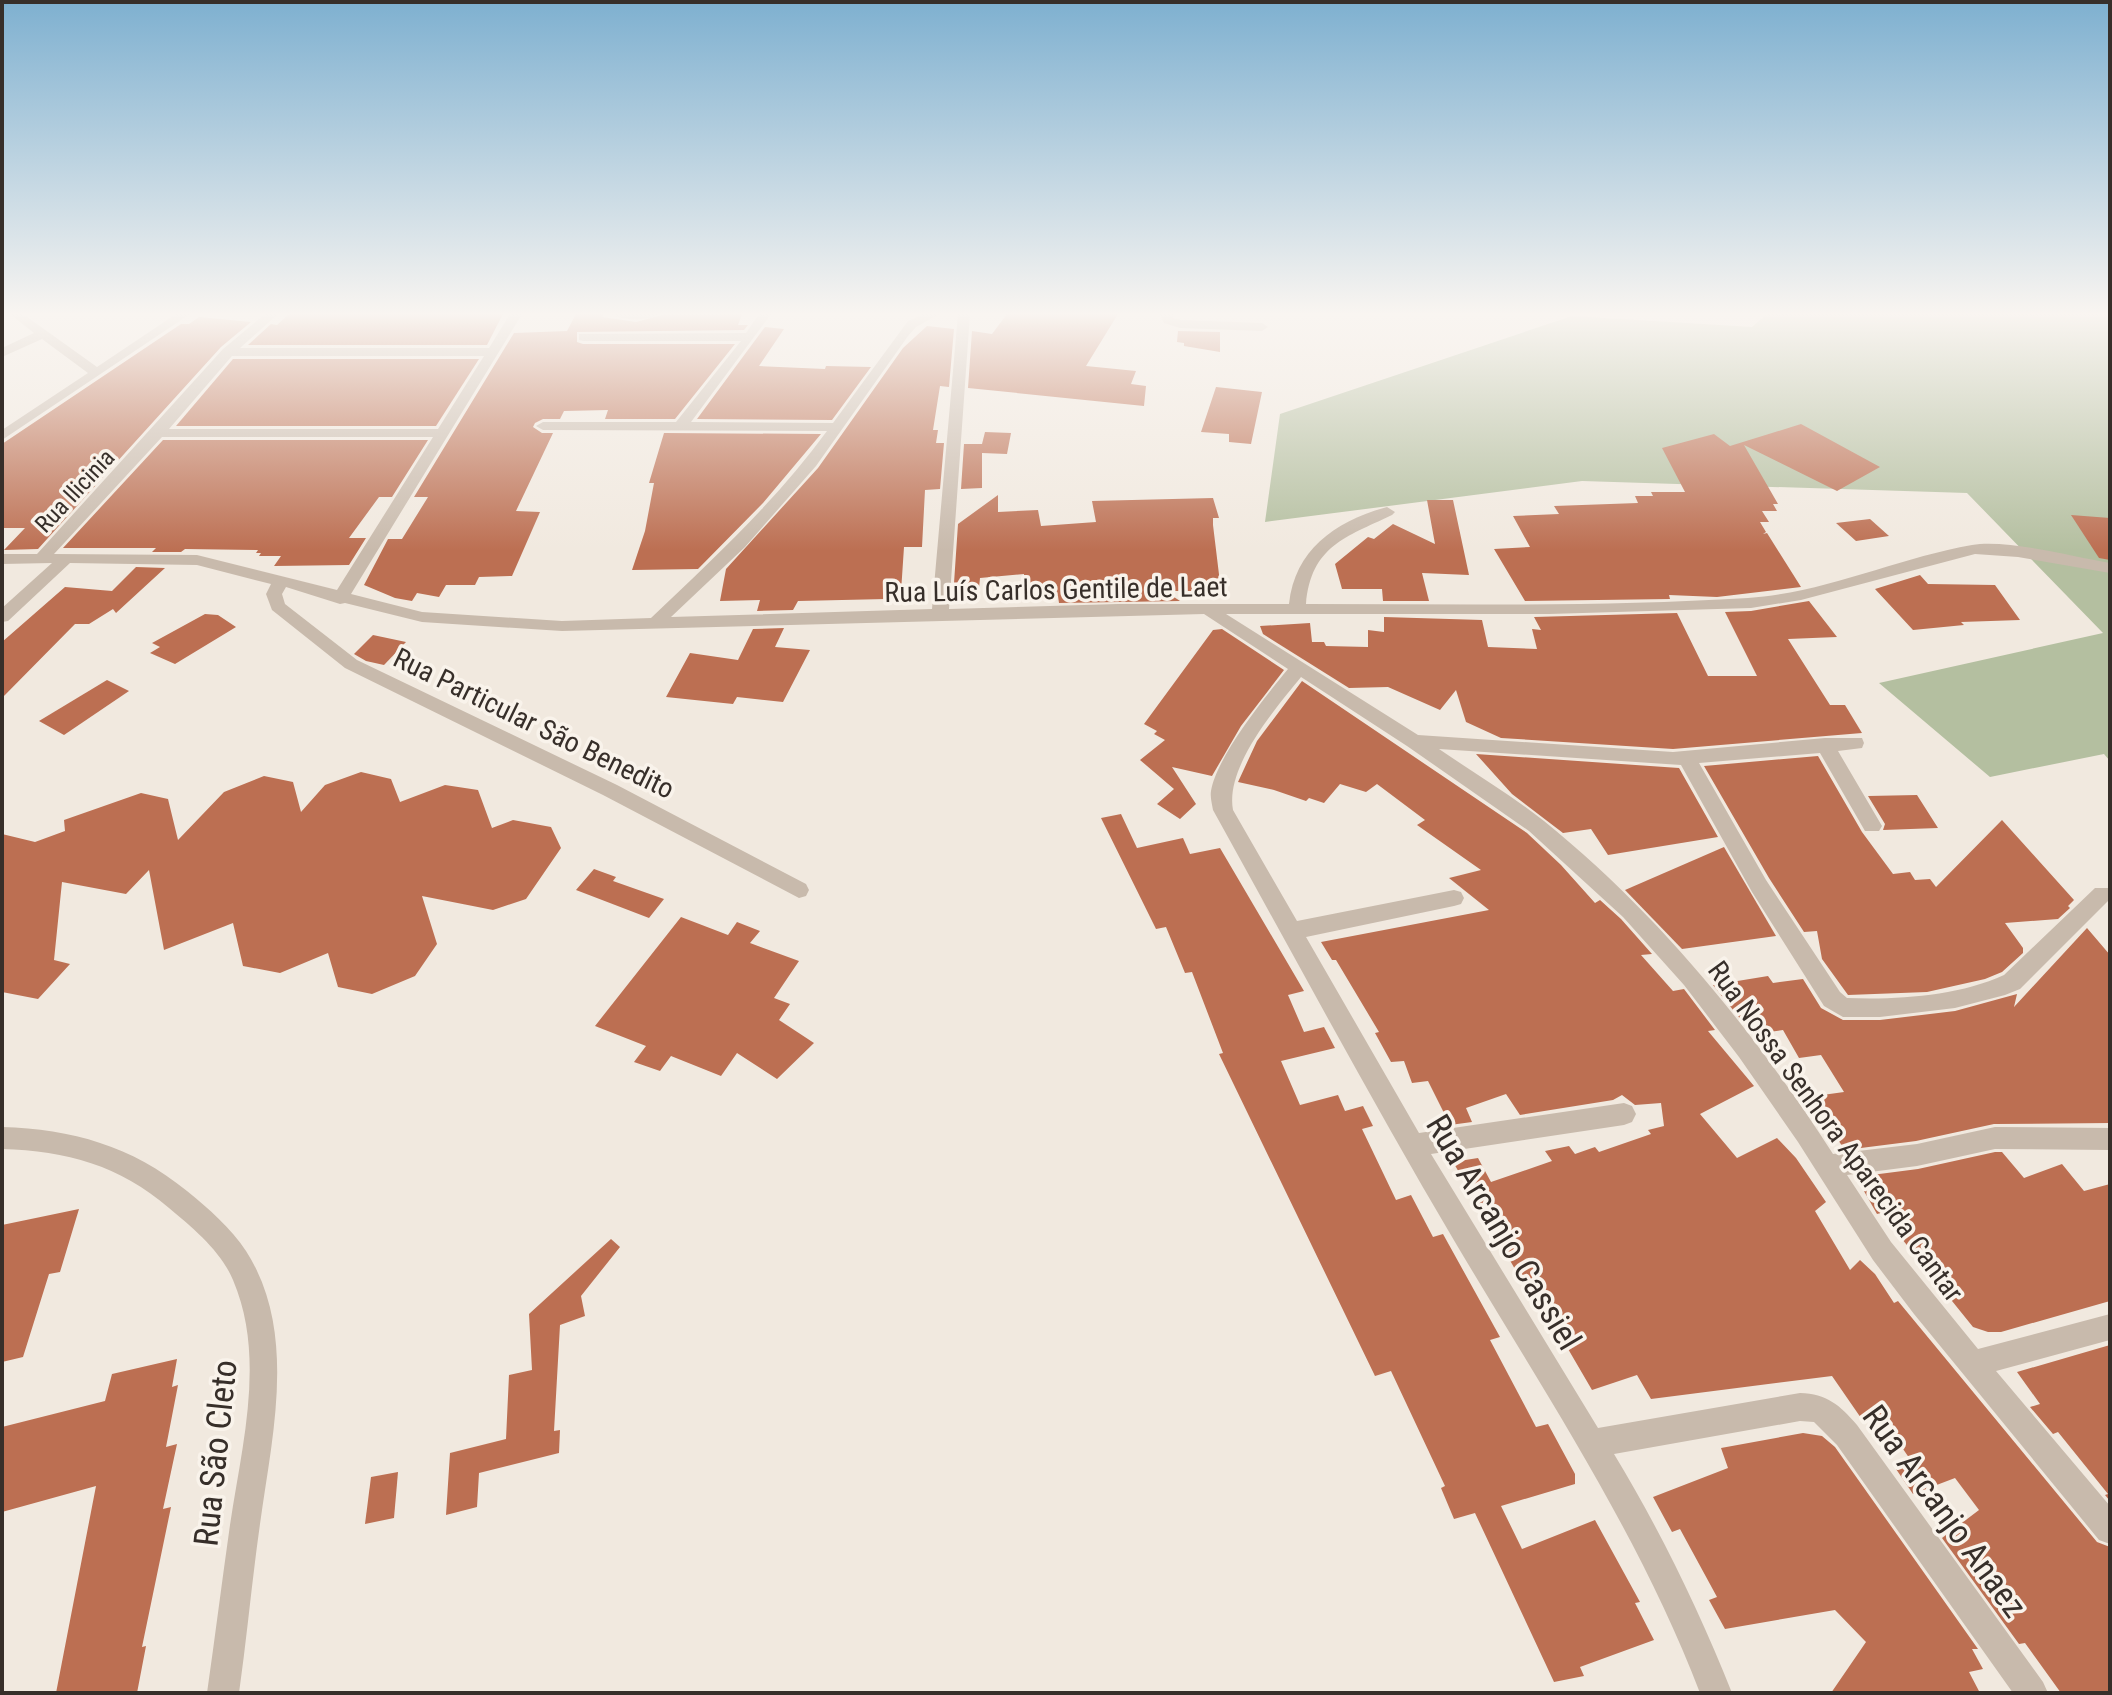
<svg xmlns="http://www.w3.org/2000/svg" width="2112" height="1695" font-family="'Roboto Condensed',sans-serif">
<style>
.green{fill:#b4bfa0}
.building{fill:#bc6f52}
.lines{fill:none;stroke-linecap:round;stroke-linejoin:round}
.street{fill:#c8baac;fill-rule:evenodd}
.labels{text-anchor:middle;stroke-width:7;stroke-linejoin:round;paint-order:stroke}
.far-street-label{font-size:24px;fill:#372f2a;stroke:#f9f3eb}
.street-label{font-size:28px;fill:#372f2a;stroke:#f9f3eb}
.near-street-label{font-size:34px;fill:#372f2a;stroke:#f9f3eb}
</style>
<rect width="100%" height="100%" fill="#f1e9df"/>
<!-- green -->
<path class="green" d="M 1767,314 L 2110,314 L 2110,761 L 2104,754 L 1990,777 L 1879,683 L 2103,633 L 1967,493 L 1582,481 L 1265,522 L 1280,414 L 1572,316 L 1752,327 Z"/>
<!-- building -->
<g class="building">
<path d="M 289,314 L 503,314 L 487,345 L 248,345 L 271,324 L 277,325 Z"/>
<path d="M 576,314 L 604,314 L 602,317 L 636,322 L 662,315 L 742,314 L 738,325 L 748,325 L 744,330 L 577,332 L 577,342 L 583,344 L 735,344 L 675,419 L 605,419 L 608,410 L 564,411 L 560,419 L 543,419 L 535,423 L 533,427 L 542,433 L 553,433 L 516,511 L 540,512 L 512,576 L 479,577 L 475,585 L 446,585 L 439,597 L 417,593 L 412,601 L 395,598 L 364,585 L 388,539 L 402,539 L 428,497 L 414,497 L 514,333 L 567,331 Z"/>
<path d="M 1007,314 L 1118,314 L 1086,366 L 1136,371 L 1131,384 L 1146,386 L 1144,406 L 968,388 L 972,331 L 992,334 Z"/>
<path d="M 199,317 L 251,322 L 221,347 L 38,549 L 4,550 L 25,528 L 2,528 L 2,444 L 181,324 L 189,324 Z"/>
<path d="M 927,326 L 954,329 L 949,387 L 940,386 L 933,430 L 938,430 L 936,443 L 944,443 L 940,489 L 925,490 L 922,547 L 904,547 L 901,592 L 887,593 L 886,599 L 798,601 L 793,610 L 757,611 L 760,600 L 720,601 L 726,569 L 818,468 L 903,348 Z"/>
<path d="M 765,327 L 784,329 L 759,366 L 825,369 L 826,366 L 871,367 L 832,420 L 697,419 Z"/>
<path d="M 1178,331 L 1220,332 L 1220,352 L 1184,346 L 1184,343 L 1177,342 Z"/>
<path d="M 233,359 L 479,359 L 436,426 L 176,426 Z"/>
<path d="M 1216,387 L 1262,392 L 1251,444 L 1229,442 L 1229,434 L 1201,432 Z"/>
<path d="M 1801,424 L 1880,467 L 1837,491 L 1744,445 L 1778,504 L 1773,504 L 1777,511 L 1762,511 L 1769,522 L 1760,522 L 1766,532 L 1763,534 L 1767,533 L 1801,587 L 1717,597 L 1669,595 L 1670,599 L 1525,601 L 1494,549 L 1530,547 L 1513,516 L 1559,514 L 1554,506 L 1638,503 L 1635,496 L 1653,496 L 1651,492 L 1685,492 L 1662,448 L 1714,434 L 1730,446 Z"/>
<path d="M 985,432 L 1011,433 L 1007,454 L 982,453 L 982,488 L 961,489 L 964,444 L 982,444 Z"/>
<path d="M 664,433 L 821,434 L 763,503 L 698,569 L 632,570 L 645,531 L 654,483 L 649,483 Z"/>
<path d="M 163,440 L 428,440 L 392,497 L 379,497 L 349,538 L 366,538 L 349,565 L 274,566 L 281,556 L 259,556 L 261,553 L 256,553 L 258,550 L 185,549 L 181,552 L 152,552 L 156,548 L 63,548 Z"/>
<path d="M 998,495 L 998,512 L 1038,510 L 1041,526 L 1096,522 L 1092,501 L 1213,498 L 1219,518 L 1213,518 L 1213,525 L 1221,591 L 1165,591 L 1180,601 L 1059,603 L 1058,596 L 1025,596 L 1024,574 L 980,578 L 978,598 L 953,598 L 958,524 Z"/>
<path d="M 1427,500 L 1453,500 L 1469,575 L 1422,573 L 1429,601 L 1383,601 L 1382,589 L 1342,589 L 1335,564 L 1368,537 L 1374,539 L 1393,524 L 1435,544 Z"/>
<path d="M 2071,515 L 2110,518 L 2110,560 L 2099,558 Z"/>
<path d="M 1870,519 L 1889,536 L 1856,541 L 1836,523 Z"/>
<path d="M 136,567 L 165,568 L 116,613 L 113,609 L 89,624 L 75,624 L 2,698 L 2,642 L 65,587 L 112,591 Z"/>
<path d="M 1920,575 L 1928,584 L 1995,585 L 2020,620 L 1961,622 L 1964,625 L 1913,630 L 1875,589 Z"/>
<path d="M 1809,601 L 1837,637 L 1788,639 L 1830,705 L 1845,705 L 1862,733 L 1673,749 L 1501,738 L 1466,722 L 1456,690 L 1440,710 L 1388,687 L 1349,688 L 1263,634 L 1260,626 L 1310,623 L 1312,642 L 1324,642 L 1326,646 L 1368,647 L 1368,630 L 1384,632 L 1384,617 L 1482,620 L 1488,647 L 1537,649 L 1532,629 L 1541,630 L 1534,617 L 1677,613 L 1708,676 L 1757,676 L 1725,612 L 1751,611 Z"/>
<path d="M 205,614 L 218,615 L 236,627 L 175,664 L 150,653 L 160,647 L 152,643 Z"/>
<path d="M 784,628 L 775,647 L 810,650 L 783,702 L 737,697 L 733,704 L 666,697 L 690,653 L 738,660 L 753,629 Z"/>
<path d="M 1222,629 L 1284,670 L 1241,726 L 1212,776 L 1172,767 L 1196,804 L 1180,819 L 1157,804 L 1174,789 L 1140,760 L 1165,740 L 1154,734 L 1157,731 L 1144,724 L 1213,630 Z"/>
<path d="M 373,635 L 406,642 L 384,665 L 366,661 L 354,654 Z"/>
<path d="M 107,680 L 129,691 L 64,735 L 39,721 Z"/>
<path d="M 1302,681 L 1527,833 L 1561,865 L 1595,903 L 1600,900 L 1621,919 L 1652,954 L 1641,955 L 1673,991 L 1684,989 L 1715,1030 L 1708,1031 L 1754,1086 L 1700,1114 L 1737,1158 L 1777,1138 L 1796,1158 L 1826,1202 L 1815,1211 L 1850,1270 L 1860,1260 L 1875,1274 L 1894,1303 L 1898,1301 L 2097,1542 L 2110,1547 L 2110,1693 L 2061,1693 L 2025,1643 L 2019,1644 L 1942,1538 L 1979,1510 L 1955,1478 L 1913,1494 L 1896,1469 L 1912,1462 L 1876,1410 L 1861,1418 L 1832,1376 L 1651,1399 L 1637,1375 L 1592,1390 L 1557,1330 L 1564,1328 L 1544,1292 L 1530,1295 L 1453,1162 L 1478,1158 L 1491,1182 L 1552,1161 L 1545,1151 L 1569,1146 L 1575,1154 L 1595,1147 L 1599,1152 L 1651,1134 L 1648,1130 L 1664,1126 L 1661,1103 L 1635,1105 L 1622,1095 L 1613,1100 L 1520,1115 L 1506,1094 L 1466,1108 L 1472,1122 L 1450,1125 L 1428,1081 L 1412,1083 L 1404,1061 L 1391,1062 L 1375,1033 L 1379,1032 L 1336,960 L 1332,960 L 1321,942 L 1489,910 L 1449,878 L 1481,870 L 1417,825 L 1425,820 L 1377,784 L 1366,792 L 1340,784 L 1324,803 L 1309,798 L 1306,801 L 1274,790 L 1238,782 L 1257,741 Z"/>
<path d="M 1476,754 L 1679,768 L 1718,837 L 1608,855 L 1591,829 L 1563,833 L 1512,794 Z"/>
<path d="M 1818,756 L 1862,832 L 1893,874 L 1910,872 L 1915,880 L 1930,879 L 1936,887 L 2002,820 L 2074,900 L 2068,906 L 2070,908 L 2058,919 L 2005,923 L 2023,948 L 2023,953 L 2002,972 L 1985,979 L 1927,992 L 1848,995 L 1822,959 L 1817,931 L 1804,932 L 1769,878 L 1704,766 Z"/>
<path d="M 361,772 L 391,779 L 400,802 L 445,785 L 478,790 L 492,828 L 513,820 L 551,827 L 561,848 L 526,899 L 493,910 L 422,896 L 437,944 L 415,976 L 372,994 L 338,987 L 328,953 L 280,973 L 243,966 L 233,923 L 164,950 L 149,870 L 126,894 L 62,882 L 54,960 L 70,964 L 38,999 L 2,992 L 2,834 L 35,842 L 65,831 L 64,820 L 141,793 L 168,799 L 178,840 L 224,792 L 264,776 L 293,782 L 301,812 L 325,785 Z"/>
<path d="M 1917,795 L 1938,828 L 1883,830 L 1885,824 L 1868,796 Z"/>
<path d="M 1121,814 L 1137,848 L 1183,838 L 1190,854 L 1220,848 L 1304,991 L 1288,995 L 1304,1032 L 1324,1027 L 1335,1048 L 1281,1061 L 1300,1105 L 1338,1095 L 1345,1111 L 1363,1106 L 1373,1126 L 1362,1129 L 1396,1200 L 1411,1195 L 1433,1237 L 1443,1234 L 1500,1337 L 1490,1340 L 1536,1427 L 1548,1424 L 1575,1474 L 1575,1484 L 1501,1506 L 1522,1549 L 1595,1520 L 1640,1602 L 1635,1603 L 1654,1640 L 1580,1667 L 1584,1676 L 1554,1682 L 1475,1513 L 1454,1519 L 1441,1488 L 1445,1486 L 1391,1371 L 1375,1376 L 1219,1054 L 1223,1053 L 1192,972 L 1185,973 L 1166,927 L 1156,929 L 1101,818 Z"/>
<path d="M 1724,847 L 1776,936 L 1682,949 L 1625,890 Z"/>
<path d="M 594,869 L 616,877 L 613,881 L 664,899 L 649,918 L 576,890 Z"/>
<path d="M 681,917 L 728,935 L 737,922 L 760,931 L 750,943 L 799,961 L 774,998 L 790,1004 L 779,1020 L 814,1043 L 777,1079 L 737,1053 L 721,1076 L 671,1056 L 660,1071 L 634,1062 L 646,1046 L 595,1026 Z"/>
<path d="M 2087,928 L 2110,955 L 2110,1123 L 1994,1124 L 1916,1141 L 1845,1150 L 1808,1097 L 1844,1092 L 1821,1055 L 1799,1058 L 1783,1030 L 1769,1032 L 1764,1024 L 1746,1026 L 1713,985 L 1768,976 L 1773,983 L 1803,979 L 1821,1008 L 1843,1020 L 1880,1020 L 1955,1011 L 2017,994 L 2014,1007 Z"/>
<path d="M 1995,1152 L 2002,1152 L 2024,1178 L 2062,1164 L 2084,1191 L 2110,1184 L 2110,1301 L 2001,1332 L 1988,1332 L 1973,1327 L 1881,1213 L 1877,1214 L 1856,1177 L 1918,1169 Z"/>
<path d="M 79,1209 L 60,1272 L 49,1274 L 23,1357 L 2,1362 L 2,1225 Z"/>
<path d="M 611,1239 L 620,1247 L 581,1296 L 585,1316 L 560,1325 L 554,1431 L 560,1430 L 559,1453 L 479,1473 L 477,1507 L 446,1515 L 450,1453 L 506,1439 L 509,1375 L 532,1370 L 529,1314 Z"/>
<path d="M 2110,1345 L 2110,1501 L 2105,1495 L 2108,1494 L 2058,1432 L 2053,1434 L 2030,1407 L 2040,1404 L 2017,1372 Z"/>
<path d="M 177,1359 L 172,1387 L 178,1385 L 166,1447 L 177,1444 L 163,1509 L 171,1507 L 142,1647 L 146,1646 L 137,1693 L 56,1693 L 96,1486 L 2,1512 L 2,1427 L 105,1401 L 112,1374 Z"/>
<path d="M 1803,1433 L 1822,1436 L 1835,1447 L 1978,1649 L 1972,1649 L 1983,1669 L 1969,1672 L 1980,1693 L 1831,1693 L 1866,1642 L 1835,1610 L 1725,1629 L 1709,1600 L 1717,1597 L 1680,1529 L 1672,1532 L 1653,1497 L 1728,1468 L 1721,1448 Z"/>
<path d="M 398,1472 L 394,1518 L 365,1524 L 371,1477 Z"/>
</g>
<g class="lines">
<!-- street -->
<g class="street">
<path d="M 10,314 L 23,314 L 97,367 L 176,314 L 190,314 L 2,440 L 2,430 L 88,373 L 42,339 L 2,357 L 2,348 L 34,333 Z"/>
<path d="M 265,314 L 278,314 L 240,348 L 489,348 L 510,314 L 522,314 L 351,594 L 422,612 L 562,621 L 651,618 C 713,559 776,501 827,431 L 543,430 L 536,426 L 543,422 L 676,422 L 741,341 L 583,341 L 579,340 L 579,334 L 746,333 L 759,314 L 771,314 L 691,422 L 833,423 L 908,321 L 924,314 L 939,314 L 916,327 L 908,336 L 816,466 L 745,547 L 671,617 L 932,609 L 958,314 L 970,314 L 949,609 L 1118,604 L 1289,604 C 1295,549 1336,521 1387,507 L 1395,512 L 1392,515 C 1346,537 1311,546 1306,604 C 1453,604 1601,607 1748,598 C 1825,593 1897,558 1972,545 C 2008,539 2073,557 2110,563 L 2110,573 L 2018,557 L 1975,554 L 1801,600 L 1751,608 L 1549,614 L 1226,614 L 1418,735 L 1673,752 L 1825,738 L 1862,738 L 1864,743 L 1862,748 L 1838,751 L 1882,826 L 1879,831 L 1865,831 L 1820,753 L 1699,763 L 1766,880 L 1840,992 L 1847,998 C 1898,1000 1958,996 2004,975 L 2095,888 L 2109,888 L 2109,900 L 2020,989 L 2005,995 L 1955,1008 L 1880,1017 L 1843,1017 L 1824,1006 L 1752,892 L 1681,765 L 1439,749 C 1474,773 1511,795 1544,821 C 1659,914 1753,1030 1833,1154 L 1917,1144 L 1995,1127 L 2110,1128 L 2110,1150 L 1995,1149 L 1917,1166 L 1847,1175 L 1891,1242 L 1978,1349 L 2110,1314 L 2110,1340 L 1996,1371 L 2110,1506 L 2110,1544 L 2099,1540 L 1914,1314 L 1873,1260 L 1798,1142 L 1739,1057 L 1684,985 L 1623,917 L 1529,831 L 1407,746 L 1301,677 C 1275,709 1225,767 1233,810 L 1297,921 L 1454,890 L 1461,892 L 1464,898 L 1461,904 L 1454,906 L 1306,937 L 1419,1133 L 1624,1103 L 1632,1106 L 1636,1114 L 1632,1122 L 1624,1125 L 1431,1154 L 1598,1428 L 1800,1393 C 1827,1394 1840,1405 1857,1425 L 2043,1682 L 2048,1693 L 2013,1693 L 1837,1445 L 1814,1422 L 1800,1421 L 1614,1454 C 1660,1530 1699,1610 1732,1693 L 1700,1693 C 1639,1533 1542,1389 1455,1242 C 1371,1100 1293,954 1213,810 C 1212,804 1210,797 1211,791 C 1217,756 1265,697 1288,669 L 1204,614 L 562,631 L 422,622 L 345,603 L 340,604 L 286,587 L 282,594 L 285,604 L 357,660 L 617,785 L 806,884 L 809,890 L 806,896 L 799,898 L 603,795 L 345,668 L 272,610 L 266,594 L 271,584 L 197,565 L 70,563 L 8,621 L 2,622 L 2,608 L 52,563 L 2,564 L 2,554 L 37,554 L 223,349 ZM 232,356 L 484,356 L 438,429 L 169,429 ZM 162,437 L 433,437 L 337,590 L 197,555 L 54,554 Z"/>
<path d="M 612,314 L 660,314 C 650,321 622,321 612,314 Z"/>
<path d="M 1160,314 L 1172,314 L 1173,318 L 1181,320 L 1262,323 L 1268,327 L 1262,331 L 1180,328 L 1164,323 Z"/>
<path d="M 2,1127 C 72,1129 132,1146 187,1191 C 209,1209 231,1228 246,1251 C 298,1332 272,1436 260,1524 C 252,1580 247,1637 239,1693 L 207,1693 C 215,1637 222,1581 230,1525 C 242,1445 266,1357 233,1280 C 221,1251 193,1228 169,1208 C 119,1165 67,1151 2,1149 Z"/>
</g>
</g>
<!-- sky -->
<linearGradient id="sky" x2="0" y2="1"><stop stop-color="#7eb0d0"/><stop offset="0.57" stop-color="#f9f5f1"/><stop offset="1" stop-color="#f9f5f1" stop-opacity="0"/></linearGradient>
<rect width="2112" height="551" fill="url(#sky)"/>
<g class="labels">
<!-- far-street labels -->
<g class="far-street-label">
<text transform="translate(75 491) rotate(-47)" y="8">Rua Ilicinia</text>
</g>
<!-- street labels -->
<g class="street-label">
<text transform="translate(1056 589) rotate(-1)" y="10">Rua Luís Carlos Gentile de Laet</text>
<text transform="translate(534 723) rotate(26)" y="10">Rua Particular São Benedito</text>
<text transform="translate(1836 1131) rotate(54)" y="10">Rua Nossa Senhora Aparecida Cantar</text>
</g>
<!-- near-street labels -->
<g class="near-street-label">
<text transform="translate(1504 1232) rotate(59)" y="12">Rua Arcanjo Cassiel</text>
<text transform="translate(215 1453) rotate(-84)" y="12">Rua São Cleto</text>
<text transform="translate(1945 1511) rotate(54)" y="12">Rua Arcanjo Anaez</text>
</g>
</g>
<!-- border -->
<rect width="2112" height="1695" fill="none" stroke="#372f2a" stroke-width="8"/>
</svg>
